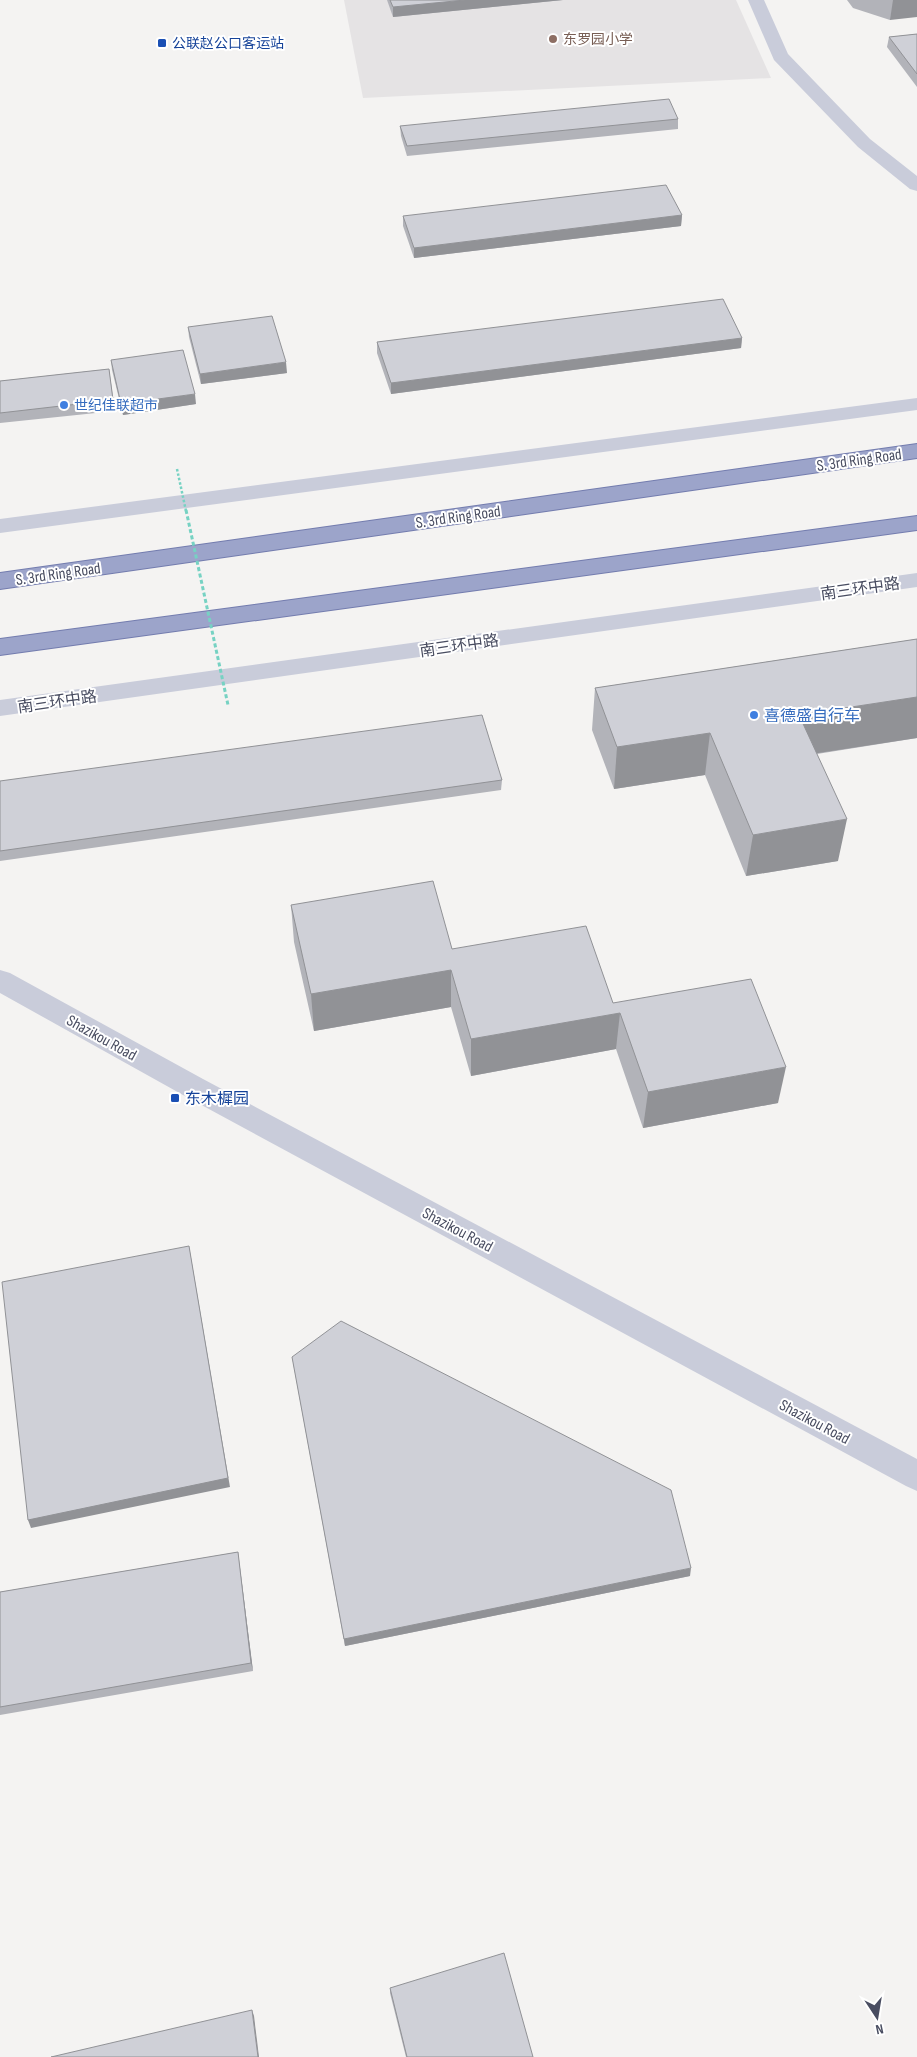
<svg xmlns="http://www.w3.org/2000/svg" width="917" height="2057" font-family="'Sofia Sans Condensed','Noto Sans SC',sans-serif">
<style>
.education{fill:#e5e3e4}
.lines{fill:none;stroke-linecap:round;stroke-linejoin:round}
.trunk-casing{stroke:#737cae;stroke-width:2}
.minor{fill:#c9ccda;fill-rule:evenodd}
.tertiary{fill:#c9ccda;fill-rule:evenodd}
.trunk{fill:#9ca4ca;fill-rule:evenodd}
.path-bridge-far1{stroke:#76d2c3;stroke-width:2.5;stroke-dasharray:2.5 2;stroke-linecap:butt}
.path-bridge{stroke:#76d2c3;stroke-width:3;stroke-dasharray:4 2.5;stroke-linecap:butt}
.wall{fill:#b2b3b9}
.shaded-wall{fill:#919296}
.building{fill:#cfd0d7;stroke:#919296}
.education-dot{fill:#8d6e63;stroke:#fff;stroke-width:2}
.transit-dot{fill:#1a4fb4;stroke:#fff;stroke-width:2}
.shop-dot{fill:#3f7fe0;stroke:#fff;stroke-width:2}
.labels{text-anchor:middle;stroke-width:4;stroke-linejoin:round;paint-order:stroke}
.far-education-label{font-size:14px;fill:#785e54;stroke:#fff;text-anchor:start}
.far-transit-label{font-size:14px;fill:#164399;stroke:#fff;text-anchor:start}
.far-shop-label{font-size:14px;fill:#366cbe;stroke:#fff;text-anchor:start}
.street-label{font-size:16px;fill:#494d61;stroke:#fff}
.shop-label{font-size:16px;fill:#366cbe;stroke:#fff;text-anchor:start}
.transit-label{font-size:16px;fill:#164399;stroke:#fff;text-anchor:start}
</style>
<rect width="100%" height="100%" fill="#f4f3f2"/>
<!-- education -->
<path class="education" d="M 344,0 L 736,0 L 771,78 L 363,98 Z"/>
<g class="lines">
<!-- trunk casing -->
<g class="trunk-casing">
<g id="trunk">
<path d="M 917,444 L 917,458 L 0,589 L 0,573 Z"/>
<path d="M 917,516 L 917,530 L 0,655 L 0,639 Z"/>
</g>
</g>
<!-- minor -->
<path class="minor" d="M 748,0 L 764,0 L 788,54 L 870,139 L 917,176 L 917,191 L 910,189 L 858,147 L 774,60 Z"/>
<!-- tertiary -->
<g class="tertiary">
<path d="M 917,398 L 917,410 L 0,533 L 0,519 Z"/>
<path d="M 917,573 L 917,587 L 0,716 L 0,700 Z"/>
<path d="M 0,970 L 10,973 L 203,1079 L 917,1459 L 917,1491 L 906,1486 L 183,1095 L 0,993 Z"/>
</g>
<!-- trunk -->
<use href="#trunk" class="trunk"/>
<!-- path-bridge-far1 -->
<path class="path-bridge-far1" d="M 177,469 L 186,511"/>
<!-- path-bridge -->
<path class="path-bridge" d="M 186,510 L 228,705"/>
</g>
<!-- wall -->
<g class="wall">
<path d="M 387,0 L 563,0 L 393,17 Z"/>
<path d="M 847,0 L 917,0 L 890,20 L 853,8 Z"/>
<path d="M 917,34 L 917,87 L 887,47 L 889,37 Z"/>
<path d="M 678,119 L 678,129 L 407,156 L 401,136 L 400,126 Z"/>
<path d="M 682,215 L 681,226 L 414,258 L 403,226 L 403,216 Z"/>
<path d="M 188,327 L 287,373 L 201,384 L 189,337 Z"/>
<path d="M 742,338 L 741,348 L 391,394 L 377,353 L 377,342 Z"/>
<path d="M 111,360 L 196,404 L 123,415 L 112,370 Z"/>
<path d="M 109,369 L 115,411 L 0,423 L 0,381 Z"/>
<path d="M 917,639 L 917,738 L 817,754 L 838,861 L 746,876 L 705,775 L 614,789 L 592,730 L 595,688 Z"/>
<path d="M 502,780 L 501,790 L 0,861 L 0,781 Z"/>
<path d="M 291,905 L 613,1003 L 778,1103 L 643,1128 L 616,1049 L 471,1076 L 451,1007 L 314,1031 L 294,942 Z"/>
<path d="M 292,1357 L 690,1576 L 345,1646 Z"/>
<path d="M 238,1552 L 253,1671 L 0,1715 L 0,1592 Z"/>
<path d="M 390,1988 L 533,2057 L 406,2057 L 390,1993 Z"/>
</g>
<!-- shaded-wall -->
<g class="shaded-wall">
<path d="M 465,0 L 563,0 L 393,17 L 393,7 Z"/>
<path d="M 893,0 L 917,0 L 917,17 L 890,20 Z"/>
<path d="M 682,215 L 681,226 L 414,258 L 414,248 Z"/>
<path d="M 742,338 L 741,348 L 391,394 L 391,383 Z"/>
<path d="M 286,362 L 287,373 L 201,384 L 200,374 Z"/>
<path d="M 195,394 L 196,404 L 123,415 L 121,404 Z"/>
<path d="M 917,697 L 917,738 L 792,757 L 799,715 Z"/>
<path d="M 710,733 L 705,775 L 614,789 L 617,747 Z"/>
<path d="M 847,819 L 838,861 L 746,876 L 753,835 Z"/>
<path d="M 451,970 L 451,1007 L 314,1031 L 311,994 Z"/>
<path d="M 620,1013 L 616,1049 L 471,1076 L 471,1039 Z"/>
<path d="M 786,1067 L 778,1103 L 643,1128 L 648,1092 Z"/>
<path d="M 189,1246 L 230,1487 L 31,1528 L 28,1520 Z"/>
<path d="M 238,1552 L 239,1560 L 253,1671 L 251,1663 Z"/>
<path d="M 691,1568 L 690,1576 L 345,1646 L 344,1639 Z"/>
<path d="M 252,2010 L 254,2016 L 259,2057 L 258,2057 Z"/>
</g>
<!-- building -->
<g class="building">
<path d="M 390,0 L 465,0 L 393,7 Z"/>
<path d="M 917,34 L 917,74 L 889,37 Z"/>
<path d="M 669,99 L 678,119 L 407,146 L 400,126 Z"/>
<path d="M 666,185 L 682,215 L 414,248 L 403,216 Z"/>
<path d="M 723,299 L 742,338 L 391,383 L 377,342 Z"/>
<path d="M 272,316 L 286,362 L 200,374 L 188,327 Z"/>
<path d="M 183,350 L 195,394 L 121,404 L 111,360 Z"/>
<path d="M 109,369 L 113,400 L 0,413 L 0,381 Z"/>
<path d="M 917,639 L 917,697 L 799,715 L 847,819 L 753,835 L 710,733 L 617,747 L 595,688 Z"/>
<path d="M 482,715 L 502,780 L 0,851 L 0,781 Z"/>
<path d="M 433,881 L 452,949 L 586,926 L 613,1003 L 751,979 L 786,1067 L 648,1092 L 620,1013 L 471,1039 L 451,970 L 311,994 L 291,905 Z"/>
<path d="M 189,1246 L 228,1478 L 28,1520 L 2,1282 Z"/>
<path d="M 341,1321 L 671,1490 L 691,1568 L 344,1639 L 292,1357 Z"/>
<path d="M 238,1552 L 251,1663 L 0,1707 L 0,1592 Z"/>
<path d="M 504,1953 L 533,2057 L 407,2057 L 390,1988 Z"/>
<path d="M 252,2010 L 258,2057 L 51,2057 Z"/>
</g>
<!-- markers -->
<circle class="education-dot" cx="553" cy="39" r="5"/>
<g class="transit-dot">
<rect x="157" y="38" width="10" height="10" rx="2.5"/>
<rect x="170" y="1093" width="10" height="10" rx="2.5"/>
</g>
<g class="shop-dot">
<circle cx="64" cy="405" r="5"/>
<circle cx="754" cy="715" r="5"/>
</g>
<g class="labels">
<!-- far-education labels -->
<g class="far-education-label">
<text x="563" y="44">东罗园小学</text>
</g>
<!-- far-transit labels -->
<g class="far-transit-label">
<text x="172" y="48">公联赵公口客运站</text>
</g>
<!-- far-shop labels -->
<g class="far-shop-label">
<text x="74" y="410">世纪佳联超市</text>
</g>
<!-- street labels -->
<g class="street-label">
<text transform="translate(859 459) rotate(-8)" y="6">S. 3rd Ring Road</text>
<text transform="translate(458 516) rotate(-8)" y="6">S. 3rd Ring Road</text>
<text transform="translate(58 573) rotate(-8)" y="6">S. 3rd Ring Road</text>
<text transform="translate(860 588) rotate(-8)" y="6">南三环中路</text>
<text transform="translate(459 645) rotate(-8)" y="6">南三环中路</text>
<text transform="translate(57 701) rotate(-8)" y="6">南三环中路</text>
<text transform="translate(102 1037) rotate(29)" y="6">Shazikou Road</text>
<text transform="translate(458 1229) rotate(28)" y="6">Shazikou Road</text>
<text transform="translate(815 1421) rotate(28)" y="6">Shazikou Road</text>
</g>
<!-- shop labels -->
<g class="shop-label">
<text x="764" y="721">喜德盛自行车</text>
</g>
<!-- transit labels -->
<g class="transit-label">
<text x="185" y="1104">东木樨园</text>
</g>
</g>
<!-- north arrow -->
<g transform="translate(877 2017) rotate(168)" stroke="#ffffff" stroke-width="4" paint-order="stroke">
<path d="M0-4L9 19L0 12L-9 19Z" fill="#494d61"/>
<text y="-8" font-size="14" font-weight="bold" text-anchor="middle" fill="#494d61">N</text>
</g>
</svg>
